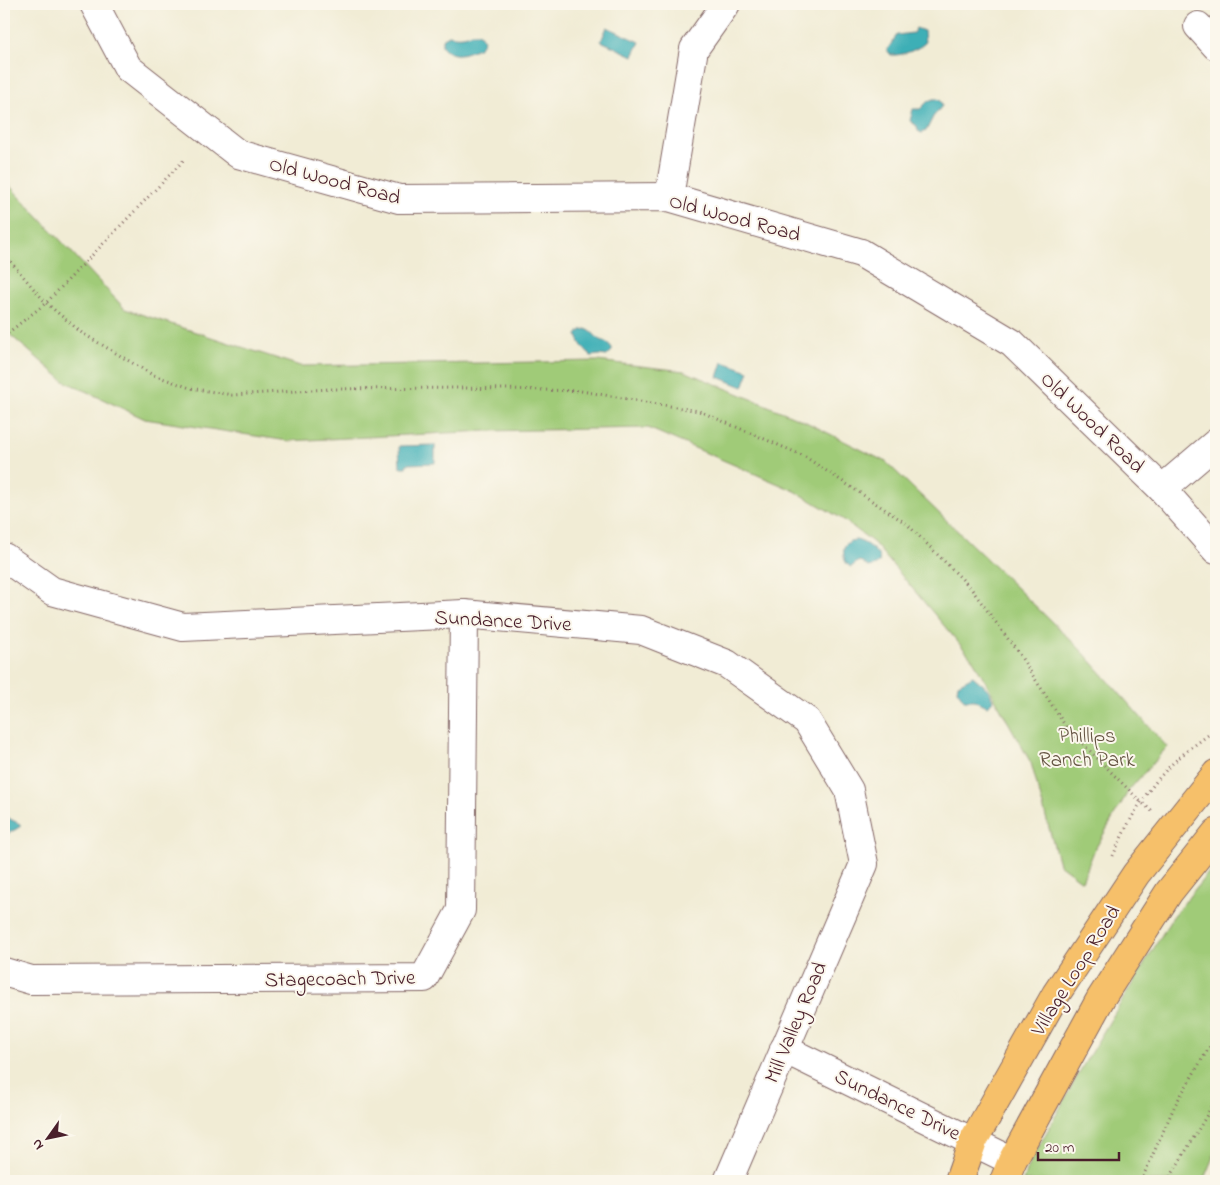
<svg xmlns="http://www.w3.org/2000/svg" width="1220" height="1185" font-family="'Indie Flower',sans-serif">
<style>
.green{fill:#a0cb78;stroke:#757552}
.water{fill:#3eafb6;stroke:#446770}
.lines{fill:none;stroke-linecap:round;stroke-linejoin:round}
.minor-casing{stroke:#846766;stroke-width:30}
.major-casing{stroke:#846766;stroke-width:30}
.path{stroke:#846766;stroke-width:3;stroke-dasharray:1 4;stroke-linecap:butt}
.minor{stroke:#fff;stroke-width:28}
.major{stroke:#f6c06b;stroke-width:28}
.labels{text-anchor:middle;stroke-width:4;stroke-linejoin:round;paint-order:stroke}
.street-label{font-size:21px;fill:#4a1f2b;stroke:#fbf7ec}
.park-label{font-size:21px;fill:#645342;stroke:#fbf7ec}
</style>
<rect width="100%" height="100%" fill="#fbf7ec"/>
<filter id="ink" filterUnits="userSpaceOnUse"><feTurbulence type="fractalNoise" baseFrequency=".02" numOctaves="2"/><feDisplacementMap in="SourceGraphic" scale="10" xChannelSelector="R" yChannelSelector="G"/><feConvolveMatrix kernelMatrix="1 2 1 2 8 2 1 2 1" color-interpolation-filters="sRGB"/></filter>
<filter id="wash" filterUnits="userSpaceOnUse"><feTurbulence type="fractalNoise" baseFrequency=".0096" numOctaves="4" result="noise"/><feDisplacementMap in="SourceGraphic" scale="20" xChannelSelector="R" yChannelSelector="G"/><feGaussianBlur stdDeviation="1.12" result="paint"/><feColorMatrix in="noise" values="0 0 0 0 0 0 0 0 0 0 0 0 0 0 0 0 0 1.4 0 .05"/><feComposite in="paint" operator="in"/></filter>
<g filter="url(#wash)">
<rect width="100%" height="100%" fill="#f1ecd5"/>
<!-- green -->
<g class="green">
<path d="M 4,180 L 125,309 L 300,366 L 597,361 L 684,371 L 802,420 L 886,462 L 1082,651 L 1167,747 L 1129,790 L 1094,851 L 1082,881 L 1059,864 L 1031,763 L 974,661 L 874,543 L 844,520 L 795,491 L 648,428 L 487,431 L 288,441 L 145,419 L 64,381 L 8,333 L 4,327 Z"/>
<path d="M 1216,863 L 1216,1150 L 1203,1181 L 1023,1181 L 1027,1168 L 1084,1064 L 1172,918 Z"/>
</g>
<!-- water -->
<g class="water">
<path d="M 607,27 L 640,42 L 633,56 L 601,41 Z"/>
<path d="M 916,28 L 924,31 L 925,43 C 917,50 901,56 891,55 L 887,50 L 897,35 L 913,33 Z"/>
<path d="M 472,33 L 479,33 L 484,40 C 481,48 477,49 468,52 C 457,56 450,55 442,46 L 442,39 L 449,35 C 458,37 464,37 472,33 Z"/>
<path d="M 933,99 L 938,99 L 941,102 L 942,106 L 933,117 L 926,131 L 922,133 L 918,131 L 917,126 L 910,121 L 913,109 L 920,109 L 928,101 Z"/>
<path d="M 586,329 C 592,331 594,335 599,339 C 605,342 608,342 612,348 L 612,351 L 607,356 L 599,355 L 591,356 C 585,351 579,343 577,335 L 581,330 Z"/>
<path d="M 723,362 L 749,371 L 743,387 L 718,377 Z"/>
<path d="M 435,445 L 435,463 L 407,464 L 406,467 L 400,467 L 399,446 Z"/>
<path d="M 856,540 C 870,543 894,564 868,567 L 862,562 L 859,561 L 851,567 C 844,564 842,553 845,545 L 850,541 Z"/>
<path d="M 973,676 C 982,685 990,687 993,701 L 987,706 L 975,700 L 964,700 L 957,690 L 958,684 Z"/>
<path d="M 4,816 L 20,824 L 20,827 L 7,834 L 4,834 Z"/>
</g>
</g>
<g filter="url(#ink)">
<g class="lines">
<!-- minor casing -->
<g class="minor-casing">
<g id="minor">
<path d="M 94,4 L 128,68 L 238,154 L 399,199 L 669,197 L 861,253 L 1012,343 L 1162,489 L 1216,550"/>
<path d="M 1198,26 L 1216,46"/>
<path d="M 669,197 L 694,49 L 726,4"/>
<path d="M 1162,489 L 1216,443"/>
<path d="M 4,557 L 52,591 L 183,627 L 464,614 L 641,630 L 727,664 L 807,721 L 849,790 L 864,864 L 728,1181"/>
<path d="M 4,972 L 31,980 L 424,978 L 461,910 L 464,614"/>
<path d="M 784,1049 L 1012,1161"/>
</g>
</g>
<!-- major casing -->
<g class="major-casing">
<g id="major">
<path d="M 959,1181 L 973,1141 L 1056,994 L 1136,874 L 1216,774"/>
<path d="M 1004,1181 L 1012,1161 L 1101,998 L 1169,892 L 1216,833"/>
</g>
</g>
<!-- path -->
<g class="path">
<path d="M 4,254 L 46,303 L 82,333 L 151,374 L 190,388 L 232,395 L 329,389 L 464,388 L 581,391 L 699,411 L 804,456 L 907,524 L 970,587 L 1019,654 L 1066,727 L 1141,802 L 1152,811"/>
<path d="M 4,336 L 46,303 L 184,160"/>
<path d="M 1113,856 C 1127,823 1145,791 1171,765 C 1184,752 1201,741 1216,729"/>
<path d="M 1141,1181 L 1175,1105 L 1216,1036"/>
<path d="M 1168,1181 L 1207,1115 L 1216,1095"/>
</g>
<!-- minor -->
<use href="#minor" class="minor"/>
<!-- major -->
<use href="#major" class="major"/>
</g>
</g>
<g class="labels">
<!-- street labels -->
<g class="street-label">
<text transform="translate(335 180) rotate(15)" y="7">Old Wood Road</text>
<text transform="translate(735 217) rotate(15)" y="7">Old Wood Road</text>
<text transform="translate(1093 422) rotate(44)" y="7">Old Wood Road</text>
<text transform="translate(503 620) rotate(3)" y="7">Sundance Drive</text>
<text transform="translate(1075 970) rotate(-58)" y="7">Village Loop Road</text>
<text transform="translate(340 978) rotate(-1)" y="7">Stagecoach Drive</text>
<text transform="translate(795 1022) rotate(-67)" y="7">Mill Valley Road</text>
<text transform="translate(898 1104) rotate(26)" y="7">Sundance Drive</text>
</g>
<!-- park labels -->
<g class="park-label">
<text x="1087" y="742">Phillips<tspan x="1087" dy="24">Ranch Park</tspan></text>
</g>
</g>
<!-- margin -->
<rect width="1220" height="1185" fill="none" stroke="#fbf7ec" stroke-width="20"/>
<!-- north arrow -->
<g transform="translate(48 1138) rotate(237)" stroke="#fbf7ec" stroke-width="4" paint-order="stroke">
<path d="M0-4L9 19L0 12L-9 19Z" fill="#4a1f2b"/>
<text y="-8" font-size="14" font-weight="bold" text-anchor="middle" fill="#4a1f2b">N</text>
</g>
<!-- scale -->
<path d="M1038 1152v8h81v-8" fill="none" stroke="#4a1f2b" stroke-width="2.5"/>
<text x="1045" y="1152" font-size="15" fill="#4a1f2b" stroke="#fbf7ec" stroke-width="4" paint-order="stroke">20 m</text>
</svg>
